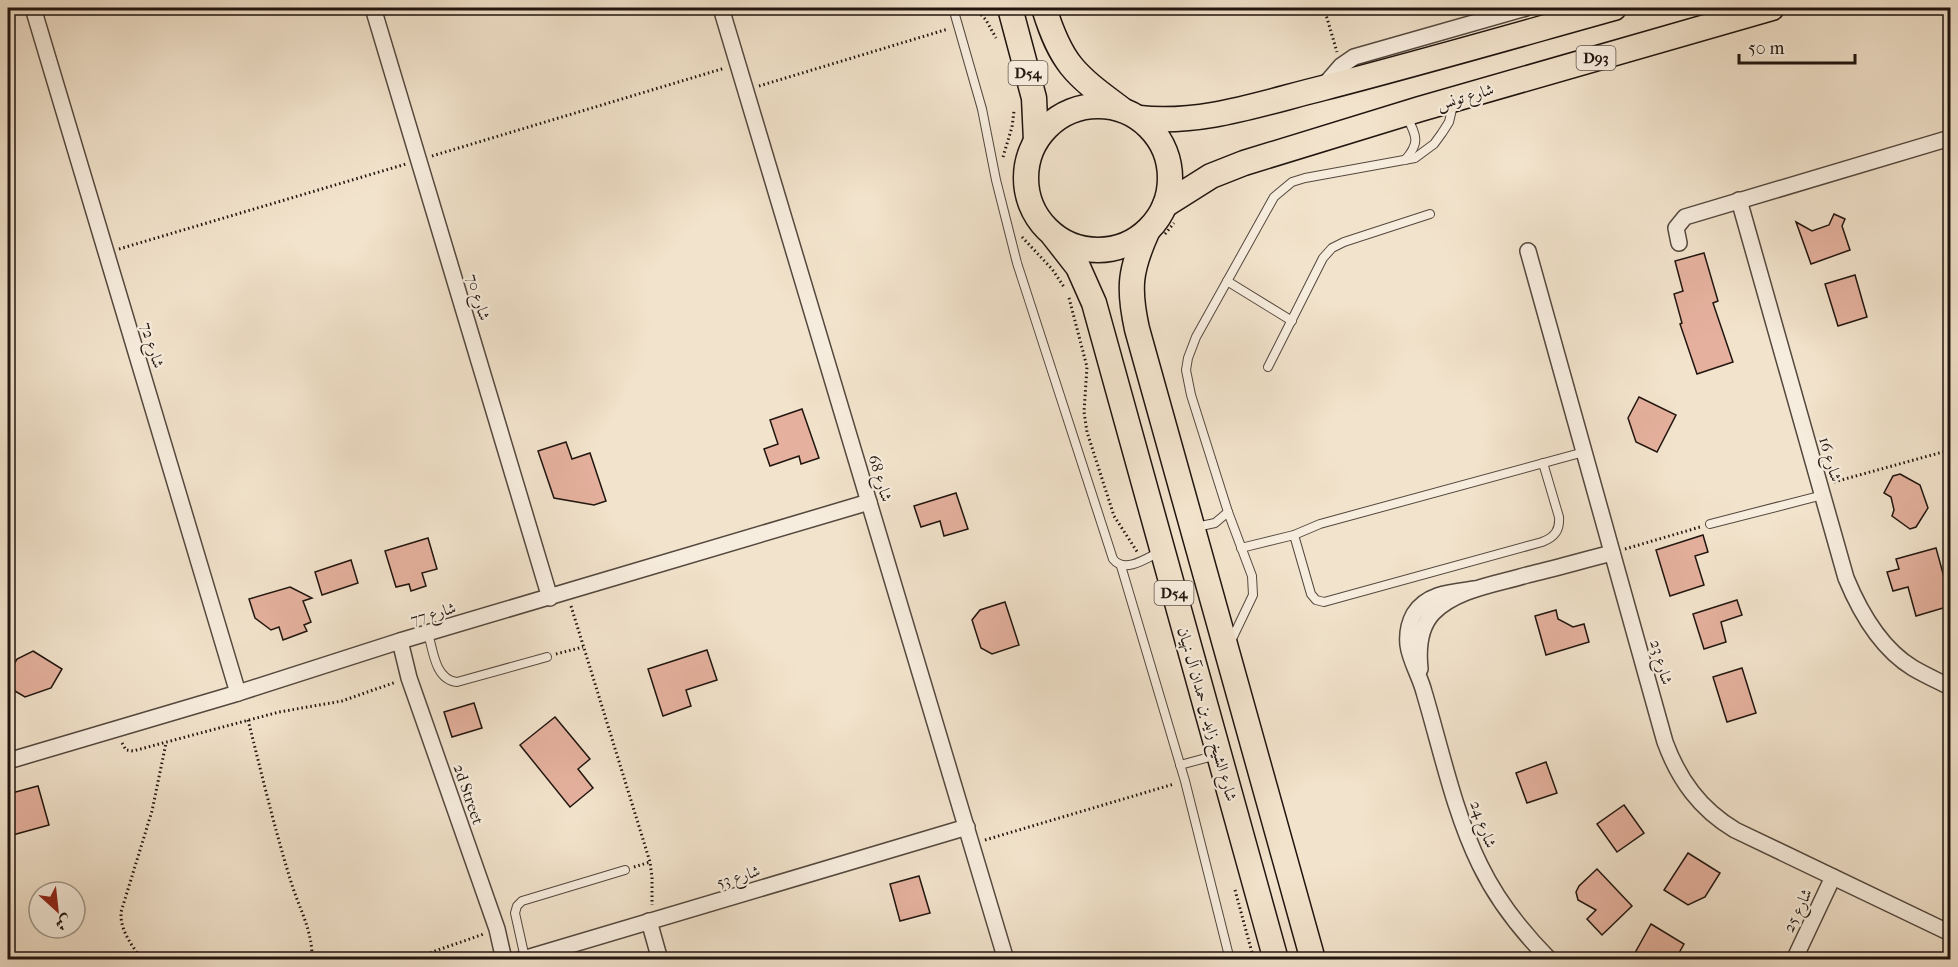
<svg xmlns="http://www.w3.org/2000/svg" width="1958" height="967" font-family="'IM FELL French Canon',Amiri,serif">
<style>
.building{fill:#e5b19e;stroke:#20150f;stroke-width:1.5}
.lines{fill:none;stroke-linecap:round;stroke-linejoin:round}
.service-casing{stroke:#54483e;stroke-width:10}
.minor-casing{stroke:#54483e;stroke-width:18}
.primary-casing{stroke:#20150f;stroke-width:27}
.path{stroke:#20150f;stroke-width:3;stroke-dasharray:1.5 3;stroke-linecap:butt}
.service{stroke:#f7edde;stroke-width:8}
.minor{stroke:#f7edde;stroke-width:15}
.primary{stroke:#f2e3cc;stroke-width:24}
.labels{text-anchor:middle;stroke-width:4.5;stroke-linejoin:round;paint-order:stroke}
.shield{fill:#f7edde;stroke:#60564d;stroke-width:1.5}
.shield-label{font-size:15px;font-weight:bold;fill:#20150f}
.street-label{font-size:16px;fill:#20150f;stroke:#f7edde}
</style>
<rect width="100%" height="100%" fill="#f2e3cc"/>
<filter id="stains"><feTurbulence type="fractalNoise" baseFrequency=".00333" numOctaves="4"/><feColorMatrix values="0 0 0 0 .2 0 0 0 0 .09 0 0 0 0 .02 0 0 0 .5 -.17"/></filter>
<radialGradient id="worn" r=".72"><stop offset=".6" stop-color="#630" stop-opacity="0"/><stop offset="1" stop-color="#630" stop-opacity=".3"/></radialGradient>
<!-- building -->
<g class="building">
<path d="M 1834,214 L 1845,219 L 1842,226 L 1850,250 L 1811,264 L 1796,222 L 1812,231 L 1829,225 Z"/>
<path d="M 1704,253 L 1718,301 L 1713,303 L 1733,362 L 1697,374 L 1680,324 L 1682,323 L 1674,294 L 1683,291 L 1675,261 Z"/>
<path d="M 1855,275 L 1867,317 L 1838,326 L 1825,284 Z"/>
<path d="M 1639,397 L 1676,415 L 1657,452 L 1636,442 L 1628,418 Z"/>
<path d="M 802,409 L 819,458 L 801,464 L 799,456 L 770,466 L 764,449 L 778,444 L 770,420 Z"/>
<path d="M 566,442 L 572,459 L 590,453 L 606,501 L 594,505 L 554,498 L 538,451 Z"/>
<path d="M 1900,474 L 1920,485 L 1928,508 L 1916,527 L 1910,529 L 1892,516 L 1894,510 L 1891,497 L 1884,493 L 1893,476 Z"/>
<path d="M 956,493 L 968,529 L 944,536 L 940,521 L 921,527 L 914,506 Z"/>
<path d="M 1703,535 L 1708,552 L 1695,556 L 1704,585 L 1670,596 L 1656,550 Z"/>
<path d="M 428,538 L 437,569 L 422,573 L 426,586 L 411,591 L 409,584 L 396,587 L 385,551 Z"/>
<path d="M 1936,548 L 1950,599 L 1950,606 L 1916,616 L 1908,587 L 1893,591 L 1887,572 L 1899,569 L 1896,559 Z"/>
<path d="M 351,560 L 358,583 L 322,595 L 315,572 Z"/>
<path d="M 290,587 L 312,598 L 303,601 L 311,622 L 304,625 L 307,631 L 283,640 L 279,627 L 271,630 L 255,618 L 249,599 Z"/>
<path d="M 1737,600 L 1742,615 L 1721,622 L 1726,642 L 1704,649 L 1693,614 Z"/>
<path d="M 1005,602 L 1019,645 L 992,654 L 981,648 L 972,620 L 980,610 Z"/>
<path d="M 1556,610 L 1558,619 L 1573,627 L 1584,624 L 1589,642 L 1546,655 L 1535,616 Z"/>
<path d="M 707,650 L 717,680 L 686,690 L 691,706 L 663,716 L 648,669 Z"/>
<path d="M 33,651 L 62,669 L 51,688 L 25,697 L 8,687 L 8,675 L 17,659 Z"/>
<path d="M 1742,668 L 1756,713 L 1727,722 L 1713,677 Z"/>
<path d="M 474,703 L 482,728 L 452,737 L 444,712 Z"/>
<path d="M 555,717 L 590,759 L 578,769 L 593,788 L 570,807 L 520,745 Z"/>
<path d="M 1546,762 L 1557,793 L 1527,803 L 1516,773 Z"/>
<path d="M 38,786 L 49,825 L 9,836 L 8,830 L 8,794 Z"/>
<path d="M 1624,805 L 1644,833 L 1617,852 L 1597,824 Z"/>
<path d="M 1688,853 L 1720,873 L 1705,897 L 1688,905 L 1664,890 Z"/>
<path d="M 1597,869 L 1632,906 L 1602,935 L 1587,919 L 1596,910 L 1578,900 L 1576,892 L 1579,886 Z"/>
<path d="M 919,876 L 930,913 L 900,921 L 890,884 Z"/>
<path d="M 1651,924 L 1684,944 L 1675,960 L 1631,960 Z"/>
</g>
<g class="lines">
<!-- service casing -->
<g class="service-casing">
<g id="service">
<path d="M 953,8 L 982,109 L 996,180 L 1017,263 L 1113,559 C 1125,574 1147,558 1161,551"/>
<path d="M 1405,160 C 1420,143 1417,137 1407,117"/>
<path d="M 1227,281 L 1292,321"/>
<path d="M 1268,367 L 1323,258 L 1332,248 L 1344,242 L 1430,214"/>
<path d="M 1710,524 L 1823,495"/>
<path d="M 1196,527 L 1215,523 L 1228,512"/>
<path d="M 1294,535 L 1311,594 L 1316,600 L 1324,602 L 1542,542 C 1555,537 1560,530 1559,517 L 1543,463"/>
<path d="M 1241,548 L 1294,535 L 1320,524 L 1584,452"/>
<path d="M 1121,566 L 1185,781 L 1230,960"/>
<path d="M 428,633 C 433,650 435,680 457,682 L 547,657"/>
<path d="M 1231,641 L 1253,595 L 1252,576 L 1228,512 L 1191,395 L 1186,370 L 1188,358 L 1196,337 L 1274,197 L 1292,182 L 1305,178 L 1415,158 L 1434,144 L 1442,133 L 1449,122 L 1453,105"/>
<path d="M 1180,765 L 1217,755"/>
<path d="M 525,958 L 515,913 L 517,906 L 522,901 L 625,870"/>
</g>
</g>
<!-- minor casing -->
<g class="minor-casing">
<g id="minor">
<path d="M 33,8 L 238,693"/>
<path d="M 373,8 L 550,598"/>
<path d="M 721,8 L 1006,960"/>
<path d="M 1322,88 L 1341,66 L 1354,57 L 1526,8"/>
<path d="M 1739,200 L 1846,578 C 1860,612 1880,648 1913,668 C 1925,675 1938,681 1950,687"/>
<path d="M 1679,243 L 1676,228 L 1685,217 L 1950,138"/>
<path d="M 1528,251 L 1665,742 C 1679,780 1700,809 1735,830 L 1950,933"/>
<path d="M 1475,589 C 1453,592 1427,593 1414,614 C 1409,623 1407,635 1408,645 C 1410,661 1420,676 1424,692 C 1441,749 1454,812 1480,865 C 1497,900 1522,932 1550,960"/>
<path d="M 400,641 L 409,678 L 497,929 L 504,960"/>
<path d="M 1420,669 C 1418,650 1419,628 1433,613 C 1456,589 1497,584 1527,575 C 1556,568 1584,560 1612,553"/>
<path d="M 8,761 L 238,693 L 400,641 L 869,502"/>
<path d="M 649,921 L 660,960"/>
<path d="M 520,960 L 967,827"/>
<path d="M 1794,960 L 1833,877"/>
</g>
</g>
<!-- primary casing -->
<g class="primary-casing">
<g id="primary">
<path d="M 1010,8 L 1034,98 L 1036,141"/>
<path d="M 1044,8 C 1061,63 1074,74 1120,108"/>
<circle cx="1098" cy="178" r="72"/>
<path d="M 1139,118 C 1202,125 1262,103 1323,88 C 1420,63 1517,35 1614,8"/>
<path d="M 1165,205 L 1211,176 L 1244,163 L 1420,109 L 1772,8"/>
<path d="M 1147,232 C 1130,270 1128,288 1137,329 L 1313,960"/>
<path d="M 1053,235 L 1078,267 L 1094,303 L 1276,960"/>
</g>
</g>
<!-- path -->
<g class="path">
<path d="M 975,8 L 986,20 L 996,38"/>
<path d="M 1324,8 L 1337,52"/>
<path d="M 759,86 L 948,29"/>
<path d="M 432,156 L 725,68"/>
<path d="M 1003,157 L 1012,127 L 1014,111"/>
<path d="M 1165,234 L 1174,223"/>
<path d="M 1022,237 L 1052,269 L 1064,287"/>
<path d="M 119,249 L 406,164"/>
<path d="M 1069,298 L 1087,367 L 1084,412 L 1087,432 L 1114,516 L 1138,553"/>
<path d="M 1834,482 L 1950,450"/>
<path d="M 1625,549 L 1700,527"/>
<path d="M 571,606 L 650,862 L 652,877 L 652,905"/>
<path d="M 556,654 L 583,647"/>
<path d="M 248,720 C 262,775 275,831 292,885 C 300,910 313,932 312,960"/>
<path d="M 122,743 L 126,750 L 133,751 L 279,712 L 342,701 L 396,682"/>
<path d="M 985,840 L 1174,784"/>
<path d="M 634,867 L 650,862"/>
<path d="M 1235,890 L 1254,960"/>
<path d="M 142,960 C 132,945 120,931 121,912 L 152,811 L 166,743"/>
<path d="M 409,960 L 484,934"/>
</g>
<!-- service -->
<use href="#service" class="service"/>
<!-- minor -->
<use href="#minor" class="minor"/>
<!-- primary -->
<use href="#primary" class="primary"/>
</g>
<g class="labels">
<!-- shield labels -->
<g class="shield">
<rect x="1576.5" y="46" width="39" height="24" rx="4.5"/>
<rect x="1008.5" y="61" width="39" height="24" rx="4.5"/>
<rect x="1154.5" y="581" width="39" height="24" rx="4.5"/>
</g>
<g class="shield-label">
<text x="1596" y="63">D93</text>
<text x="1028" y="78">D54</text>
<text x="1174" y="598">D54</text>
</g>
<!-- street labels -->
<g class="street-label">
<text transform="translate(1465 96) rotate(-16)" y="6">شارع تونس</text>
<text transform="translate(479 297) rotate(73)" y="6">شارع 70</text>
<text transform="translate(153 345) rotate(73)" y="6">شارع 72</text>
<text transform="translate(1831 459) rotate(74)" y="6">شارع 16</text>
<text transform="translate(881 478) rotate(73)" y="6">شارع 68</text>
<text transform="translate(433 613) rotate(-16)" y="6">شارع 77</text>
<text transform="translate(1662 662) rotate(74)" y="6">شارع 23</text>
<text transform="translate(1208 714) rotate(74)" y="6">شارع الشيخ زايد بن حمدان آل نهيان</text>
<text transform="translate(469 794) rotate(71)" y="6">2d Street</text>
<text transform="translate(1484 824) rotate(70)" y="6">شارع 24</text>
<text transform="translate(738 876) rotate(-17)" y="6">شارع 53</text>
<text transform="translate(1797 910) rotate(-64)" y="6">شارع 25</text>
</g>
</g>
<!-- margin -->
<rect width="1958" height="967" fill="none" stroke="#f2e3cc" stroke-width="30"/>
<rect x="9" y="9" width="1940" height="949" fill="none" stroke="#20150f" stroke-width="3"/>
<rect x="15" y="15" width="1928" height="937" fill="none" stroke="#20150f" stroke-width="1.5"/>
<!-- north arrow -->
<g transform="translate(57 910) rotate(153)"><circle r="28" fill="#f7edde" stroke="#a1978b" stroke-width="1.5"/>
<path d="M0-4.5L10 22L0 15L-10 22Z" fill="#8f2418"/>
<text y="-9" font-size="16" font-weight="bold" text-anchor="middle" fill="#20150f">ش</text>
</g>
<!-- scale -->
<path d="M1739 54v9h116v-9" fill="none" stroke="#20150f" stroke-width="3"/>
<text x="1748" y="54" font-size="18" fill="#20150f" stroke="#f7edde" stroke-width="4.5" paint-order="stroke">50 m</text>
<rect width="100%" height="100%" filter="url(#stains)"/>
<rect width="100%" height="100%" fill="url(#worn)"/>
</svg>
